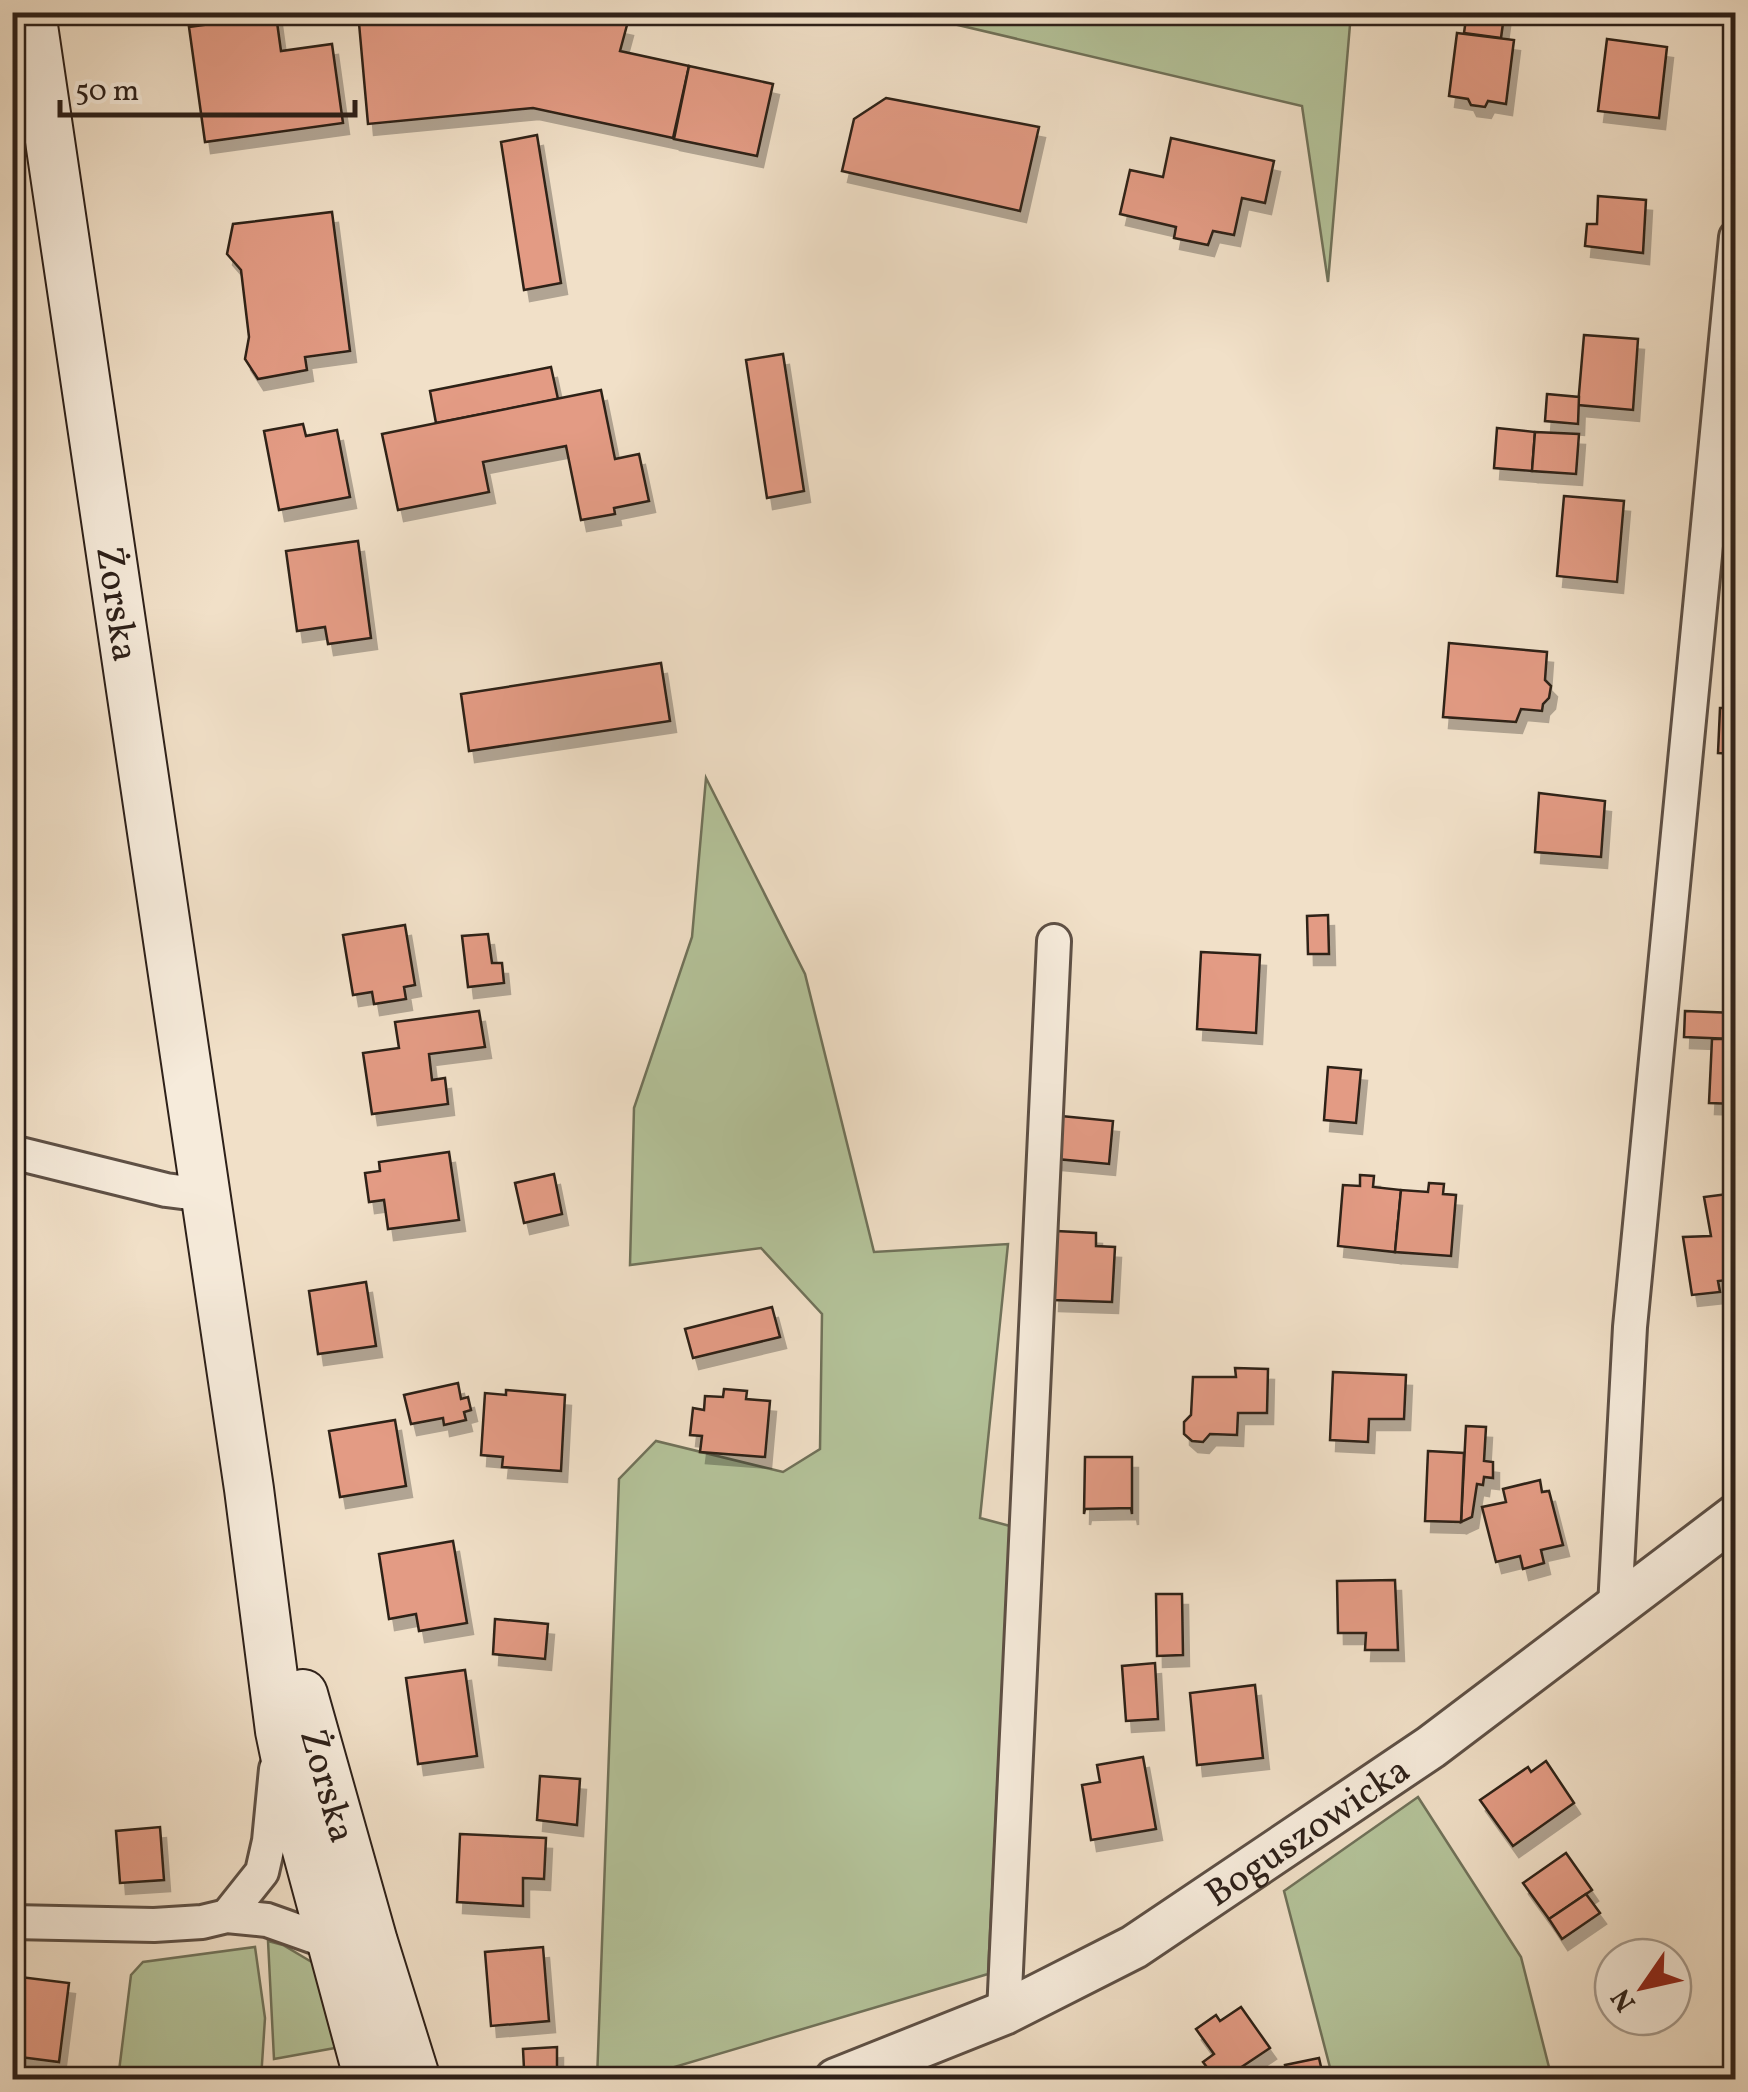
<svg xmlns="http://www.w3.org/2000/svg" width="1748" height="2092" font-family="Vollkorn,serif">
<style>
.green{fill:#b4c39a;stroke:#70725a;stroke-width:2.5}
.building{fill:#e39b84;stroke:#2d2019;stroke-width:2.5;filter:url(#shadow)}
.lines{fill:none;stroke-linecap:round;stroke-linejoin:round}
.minor-casing{stroke:#5e5045;stroke-width:38}
.tertiary-casing{stroke:#5e5045;stroke-width:48}
.secondary-casing{stroke:#2d2019;stroke-width:52}
.minor{stroke:#f6ebdb;stroke-width:32}
.tertiary{stroke:#f6ebdb;stroke-width:42}
.secondary{stroke:#f6ebdb;stroke-width:48}
.labels{text-anchor:middle;stroke-width:8;stroke-linejoin:round;paint-order:stroke}
.street-label{font-size:38px;fill:#2d2019;stroke:#f6ebdb}
</style>
<defs>
<filter id="shadow"><feDropShadow dx="6" dy="11" stdDeviation="0" flood-color="#0004"/></filter>
</defs>
<rect width="100%" height="100%" fill="#f1e0c8"/>
<filter id="stains"><feTurbulence type="fractalNoise" baseFrequency=".002" numOctaves="4"/><feColorMatrix values="0 0 0 0 .2 0 0 0 0 .09 0 0 0 0 .02 0 0 0 .5 -.17"/></filter>
<radialGradient id="worn" r=".72"><stop offset=".6" stop-color="#630" stop-opacity="0"/><stop offset="1" stop-color="#630" stop-opacity=".3"/></radialGradient>
<!-- green -->
<g class="green">
<path d="M 907,13 L 1351,13 L 1328,282 L 1302,106 Z"/>
<path d="M 706,778 L 805,974 L 874,1252 L 1008,1244 L 980,1518 L 1010,1526 L 988,1974 L 634,2079 L 597,2080 L 619,1479 L 656,1441 L 783,1472 L 820,1449 L 822,1314 L 761,1248 L 630,1265 L 634,1108 L 692,937 Z"/>
<path d="M 1418,1797 L 1521,1957 L 1552,2079 L 1333,2079 L 1284,1891 Z"/>
<path d="M 268,1941 L 283,1945 L 315,1964 L 346,2046 L 274,2059 Z"/>
<path d="M 255,1947 L 265,2018 L 261,2079 L 118,2079 L 131,1975 L 143,1962 Z"/>
</g>
<!-- building -->
<g class="building">
<path d="M 358,12 L 566,12 L 627,25 L 620,51 L 689,66 L 673,138 L 533,108 L 368,124 Z"/>
<path d="M 1467,12 L 1504,16 L 1501,38 L 1464,33 Z"/>
<path d="M 276,15 L 281,51 L 332,44 L 343,123 L 205,142 L 189,27 Z"/>
<path d="M 1457,33 L 1514,40 L 1506,104 L 1488,101 L 1485,107 L 1471,105 L 1468,99 L 1449,96 Z"/>
<path d="M 1607,39 L 1667,47 L 1659,118 L 1598,111 Z"/>
<path d="M 689,66 L 773,84 L 757,156 L 674,139 Z"/>
<path d="M 886,98 L 1039,127 L 1020,211 L 842,171 L 854,119 Z"/>
<path d="M 537,135 L 561,283 L 524,290 L 501,142 Z"/>
<path d="M 1171,138 L 1274,161 L 1265,203 L 1242,198 L 1234,235 L 1213,231 L 1208,245 L 1174,238 L 1176,227 L 1120,214 L 1130,170 L 1163,177 Z"/>
<path d="M 1598,196 L 1646,200 L 1643,253 L 1585,246 L 1587,224 L 1597,224 Z"/>
<path d="M 332,212 L 350,351 L 305,357 L 307,370 L 258,379 L 245,359 L 249,337 L 241,270 L 227,254 L 233,224 Z"/>
<path d="M 1584,335 L 1638,339 L 1633,410 L 1578,405 Z"/>
<path d="M 783,354 L 804,491 L 767,498 L 746,360 Z"/>
<path d="M 1736,357 L 1736,480 L 1722,479 Z"/>
<path d="M 551,367 L 558,399 L 436,423 L 430,391 Z"/>
<path d="M 601,390 L 615,459 L 639,454 L 649,501 L 614,508 L 615,514 L 581,520 L 566,446 L 483,462 L 489,492 L 398,510 L 382,434 Z"/>
<path d="M 1547,394 L 1579,397 L 1578,424 L 1545,421 Z"/>
<path d="M 303,424 L 306,436 L 337,430 L 350,497 L 279,510 L 264,431 Z"/>
<path d="M 1497,428 L 1535,432 L 1532,471 L 1494,468 Z"/>
<path d="M 1535,432 L 1579,434 L 1576,474 L 1532,471 Z"/>
<path d="M 1564,496 L 1624,501 L 1617,582 L 1557,576 Z"/>
<path d="M 358,541 L 371,638 L 328,644 L 325,627 L 297,631 L 286,551 Z"/>
<path d="M 1449,643 L 1547,652 L 1545,680 L 1551,686 L 1549,698 L 1543,704 L 1542,711 L 1521,709 L 1516,722 L 1443,717 Z"/>
<path d="M 661,663 L 670,721 L 469,751 L 461,694 Z"/>
<path d="M 1720,708 L 1736,708 L 1736,754 L 1718,753 Z"/>
<path d="M 1539,793 L 1605,801 L 1601,857 L 1535,852 Z"/>
<path d="M 1733,800 L 1736,800 L 1736,844 L 1728,844 Z"/>
<path d="M 1328,915 L 1329,954 L 1308,954 L 1307,916 Z"/>
<path d="M 405,925 L 415,985 L 404,987 L 406,999 L 374,1004 L 372,992 L 353,995 L 343,935 Z"/>
<path d="M 488,934 L 492,963 L 502,963 L 504,983 L 468,987 L 462,936 Z"/>
<path d="M 1201,952 L 1260,955 L 1256,1033 L 1197,1029 Z"/>
<path d="M 479,1011 L 485,1047 L 429,1054 L 432,1080 L 445,1078 L 448,1104 L 372,1114 L 363,1053 L 399,1048 L 395,1022 Z"/>
<path d="M 1685,1011 L 1735,1013 L 1733,1039 L 1684,1037 Z"/>
<path d="M 1712,1039 L 1736,1039 L 1736,1104 L 1709,1103 Z"/>
<path d="M 1328,1067 L 1361,1070 L 1356,1123 L 1324,1120 Z"/>
<path d="M 1061,1116 L 1113,1121 L 1109,1164 L 1057,1159 Z"/>
<path d="M 449,1152 L 459,1220 L 388,1229 L 384,1200 L 369,1202 L 365,1173 L 380,1171 L 379,1162 Z"/>
<path d="M 554,1174 L 562,1214 L 524,1223 L 515,1183 Z"/>
<path d="M 1360,1175 L 1374,1176 L 1373,1187 L 1401,1190 L 1395,1252 L 1338,1246 L 1343,1185 L 1360,1186 Z"/>
<path d="M 1429,1183 L 1444,1184 L 1443,1194 L 1456,1195 L 1451,1256 L 1395,1252 L 1401,1190 L 1428,1192 Z"/>
<path d="M 1736,1193 L 1736,1279 L 1718,1281 L 1720,1292 L 1692,1295 L 1683,1237 L 1711,1236 L 1704,1197 Z"/>
<path d="M 1056,1231 L 1096,1233 L 1096,1246 L 1115,1247 L 1112,1302 L 1053,1300 Z"/>
<path d="M 366,1282 L 376,1346 L 318,1354 L 309,1291 Z"/>
<path d="M 772,1307 L 780,1337 L 693,1358 L 685,1329 Z"/>
<path d="M 1235,1368 L 1268,1369 L 1267,1413 L 1238,1413 L 1237,1435 L 1210,1434 L 1203,1442 L 1192,1441 L 1184,1434 L 1184,1422 L 1191,1415 L 1193,1377 L 1236,1377 Z"/>
<path d="M 1333,1372 L 1406,1375 L 1404,1419 L 1369,1419 L 1368,1442 L 1330,1440 Z"/>
<path d="M 458,1383 L 461,1399 L 468,1397 L 471,1410 L 464,1412 L 466,1420 L 444,1425 L 443,1418 L 411,1424 L 404,1395 Z"/>
<path d="M 724,1389 L 747,1391 L 746,1399 L 770,1401 L 765,1457 L 700,1452 L 702,1436 L 690,1435 L 693,1408 L 704,1410 L 705,1396 L 723,1397 Z"/>
<path d="M 506,1390 L 565,1395 L 561,1471 L 502,1467 L 503,1457 L 481,1455 L 485,1393 L 506,1395 Z"/>
<path d="M 395,1420 L 406,1486 L 340,1497 L 329,1431 Z"/>
<path d="M 1466,1426 L 1486,1427 L 1484,1461 L 1493,1462 L 1493,1478 L 1484,1477 L 1483,1485 L 1477,1484 L 1472,1517 L 1461,1522 Z"/>
<path d="M 1428,1451 L 1464,1453 L 1461,1522 L 1425,1521 Z"/>
<path d="M 1085,1457 L 1132,1457 L 1132,1514 L 1131,1508 L 1085,1509 L 1084,1514 Z"/>
<path d="M 1540,1480 L 1542,1492 L 1549,1491 L 1563,1545 L 1541,1550 L 1544,1563 L 1523,1569 L 1520,1556 L 1496,1562 L 1482,1507 L 1506,1502 L 1503,1489 Z"/>
<path d="M 453,1541 L 467,1623 L 419,1631 L 416,1614 L 389,1619 L 379,1554 Z"/>
<path d="M 1395,1580 L 1398,1650 L 1365,1650 L 1366,1633 L 1338,1633 L 1337,1581 Z"/>
<path d="M 1156,1594 L 1182,1594 L 1183,1655 L 1157,1656 Z"/>
<path d="M 495,1619 L 548,1624 L 545,1659 L 493,1654 Z"/>
<path d="M 1155,1663 L 1158,1719 L 1126,1721 L 1122,1666 Z"/>
<path d="M 465,1670 L 477,1756 L 418,1764 L 406,1678 Z"/>
<path d="M 1255,1685 L 1263,1758 L 1197,1765 L 1190,1693 Z"/>
<path d="M 1143,1757 L 1156,1829 L 1091,1840 L 1082,1785 L 1100,1782 L 1097,1765 Z"/>
<path d="M 1546,1761 L 1574,1803 L 1513,1846 L 1480,1800 L 1528,1767 L 1531,1772 Z"/>
<path d="M 540,1776 L 580,1779 L 577,1825 L 537,1820 Z"/>
<path d="M 160,1827 L 164,1880 L 120,1883 L 116,1831 Z"/>
<path d="M 460,1834 L 546,1838 L 544,1879 L 523,1878 L 523,1906 L 457,1902 Z"/>
<path d="M 1566,1853 L 1592,1890 L 1549,1919 L 1523,1883 Z"/>
<path d="M 1586,1894 L 1600,1913 L 1562,1939 L 1549,1919 Z"/>
<path d="M 543,1947 L 549,2021 L 491,2026 L 485,1952 Z"/>
<path d="M 12,1976 L 69,1983 L 59,2062 L 12,2056 Z"/>
<path d="M 1241,2007 L 1270,2048 L 1228,2076 L 1222,2068 L 1212,2074 L 1203,2062 L 1214,2054 L 1196,2029 L 1216,2015 L 1220,2021 Z"/>
<path d="M 557,2047 L 557,2068 L 524,2069 L 523,2049 Z"/>
<path d="M 1319,2058 L 1324,2080 L 1288,2080 L 1285,2065 Z"/>
<path d="M 557,2068 L 556,2080 L 525,2080 L 524,2069 Z"/>
</g>
<g class="lines">
<!-- minor casing -->
<g class="minor-casing">
<g id="minor">
<path d="M 12,1152 L 166,1190 L 205,1195"/>
<path d="M 1615,1607 L 1630,1327 L 1736,237"/>
<path d="M 227,1916 L 262,1872 L 269,1841 L 276,1769"/>
<path d="M 12,1922 L 154,1925 L 202,1922 L 227,1916 L 267,1920 L 332,1943"/>
<path d="M 1004,2013 L 1054,941"/>
</g>
</g>
<!-- tertiary casing -->
<g class="tertiary-casing">
<g id="tertiary">
<path id="s1" d="M 836,2080 L 1004,2013 L 1134,1947 L 1431,1747 L 1736,1516"/>
</g>
</g>
<!-- secondary casing -->
<g class="secondary-casing">
<g id="secondary">
<path id="s2" d="M 31,12 L 249,1489 L 280,1731 L 298,1817 L 369,2080"/>
<path id="s3" d="M 303,1694 L 373,1942 L 416,2080"/>
</g>
</g>
<!-- minor -->
<use href="#minor" class="minor"/>
<!-- tertiary -->
<use href="#tertiary" class="tertiary"/>
<!-- secondary -->
<use href="#secondary" class="secondary"/>
</g>
<g class="labels">
<!-- street labels -->
<g class="street-label">
<text dy="13" stroke="none"><textPath href="#s2" startOffset="598">Żorska</textPath></text>
<text dy="13" stroke="none"><textPath href="#s3" startOffset="95">Żorska</textPath></text>
<text dy="13" stroke="none"><textPath href="#s1" startOffset="535">Boguszowicka</textPath></text>
</g>
</g>
<!-- margin -->
<rect width="1748" height="2092" fill="none" stroke="#f1e0c8" stroke-width="50"/>
<rect x="15" y="15" width="1718" height="2062" fill="none" stroke="#2d2019" stroke-width="5"/>
<rect x="25" y="25" width="1698" height="2042" fill="none" stroke="#2d2019" stroke-width="2.5"/>
<!-- north arrow -->
<g transform="translate(1643 1987) rotate(236)"><circle r="48" fill="#f6ebdb" stroke="#a69a8d" stroke-width="2.5"/>
<path d="M0-8L18 38L0 25L-18 38Z" fill="#8f2418"/>
<text y="-15" font-size="28" font-weight="bold" text-anchor="middle" fill="#2d2019">N</text>
</g>
<!-- scale -->
<path d="M60 100v15h295v-15" fill="none" stroke="#2d2019" stroke-width="5"/>
<text x="75" y="100" font-size="30" fill="#2d2019" stroke="#f6ebdb" stroke-width="8" paint-order="stroke">50 m</text>
<rect width="100%" height="100%" filter="url(#stains)"/>
<rect width="100%" height="100%" fill="url(#worn)"/>
</svg>
